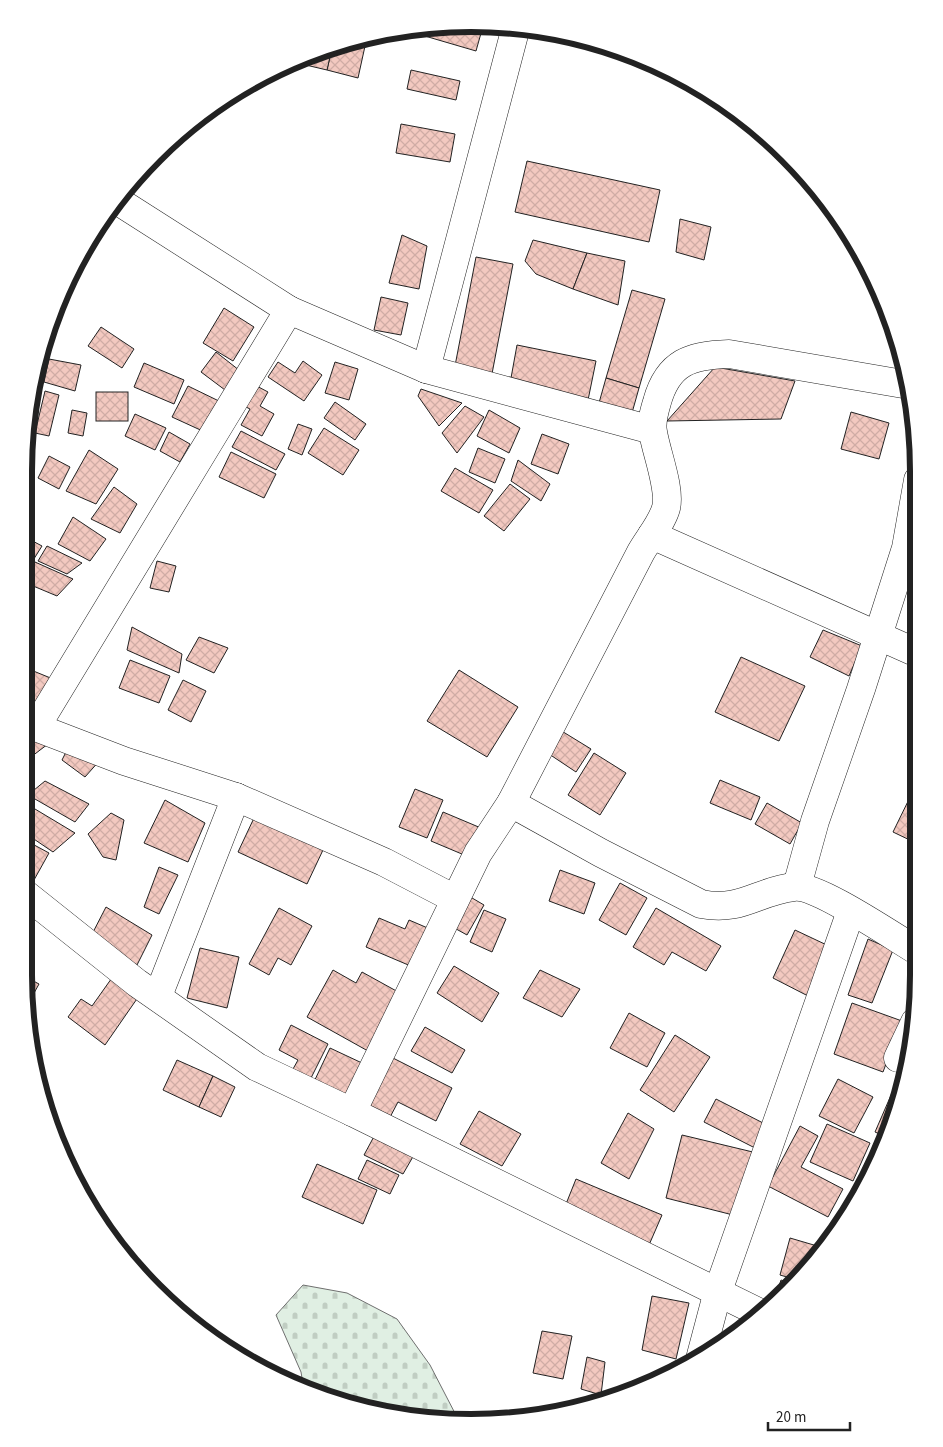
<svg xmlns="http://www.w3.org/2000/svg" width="943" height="1447" font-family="'Source Sans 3',sans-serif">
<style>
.cemetery{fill:url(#cemetery-stones);stroke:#6f6f6f}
.building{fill:url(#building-cross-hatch);stroke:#222}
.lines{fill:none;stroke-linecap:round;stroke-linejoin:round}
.minor-casing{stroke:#222;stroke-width:29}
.minor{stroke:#fff;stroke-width:28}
.rim{fill:none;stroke:#222;stroke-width:6}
</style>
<defs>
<pattern id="cemetery-stones" width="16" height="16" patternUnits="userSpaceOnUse" patternTransform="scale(1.25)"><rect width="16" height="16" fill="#e0efe3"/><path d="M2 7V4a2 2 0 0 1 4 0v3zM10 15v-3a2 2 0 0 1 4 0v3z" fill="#c0cdc2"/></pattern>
<pattern id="building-cross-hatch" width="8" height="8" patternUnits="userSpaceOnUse" patternTransform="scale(1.25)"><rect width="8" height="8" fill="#f3c9c0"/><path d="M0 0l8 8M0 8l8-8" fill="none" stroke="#d0aca5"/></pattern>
</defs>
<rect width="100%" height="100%" fill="#fff"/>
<!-- cemetery -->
<path class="cemetery" d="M 303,1285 L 347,1293 L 397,1319 L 430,1365 L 459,1421 L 442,1422 L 304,1390 L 301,1372 L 276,1315 Z"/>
<!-- building -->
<g class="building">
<path d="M 443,25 L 483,26 L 476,51 L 418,34 L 420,28 Z"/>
<path d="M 367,37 L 358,78 L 327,70 L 332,48 Z"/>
<path d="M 332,48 L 327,70 L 293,62 Z"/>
<path d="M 411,70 L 460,81 L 456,100 L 407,89 Z"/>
<path d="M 401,124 L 455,134 L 450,162 L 396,153 Z"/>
<path d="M 527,161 L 660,190 L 649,242 L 515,212 Z"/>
<path d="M 680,219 L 711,227 L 704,260 L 676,252 Z"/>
<path d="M 402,235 L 427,246 L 419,289 L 389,283 Z"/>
<path d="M 533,240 L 587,253 L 573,289 L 536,274 L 525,261 Z"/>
<path d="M 587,253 L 625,261 L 618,305 L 573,289 Z"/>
<path d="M 476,257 L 513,264 L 491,379 L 454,371 Z"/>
<path d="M 632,290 L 665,299 L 639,388 L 606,378 Z"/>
<path d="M 381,297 L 408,303 L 401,335 L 374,330 Z"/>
<path d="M 224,308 L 254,327 L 233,361 L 203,343 Z"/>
<path d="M 101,327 L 134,349 L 122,368 L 88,346 Z"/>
<path d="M 517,345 L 596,361 L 587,405 L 509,389 Z"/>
<path d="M 216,352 L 244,374 L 229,393 L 201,372 Z"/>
<path d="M 49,359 L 81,365 L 75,391 L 44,382 Z"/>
<path d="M 303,361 L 322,375 L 304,401 L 268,377 L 278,362 L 295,373 Z"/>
<path d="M 335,362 L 358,369 L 349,400 L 325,393 Z"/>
<path d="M 144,363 L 184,380 L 174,404 L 134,387 Z"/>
<path d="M 715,367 L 795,381 L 781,419 L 667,421 Z"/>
<path d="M 606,378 L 639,388 L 630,420 L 597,410 Z"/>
<path d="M 251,383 L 268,392 L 260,406 L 274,414 L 262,436 L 241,425 L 250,409 L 240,404 Z"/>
<path d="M 188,386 L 223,403 L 207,433 L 172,417 Z"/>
<path d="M 421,389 L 462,403 L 439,426 L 418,396 Z"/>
<path d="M 45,391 L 59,395 L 49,436 L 35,433 Z"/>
<rect x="96" y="392" width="32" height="29"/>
<path d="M 335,402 L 366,424 L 355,440 L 324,418 Z"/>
<path d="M 465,406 L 484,417 L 457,453 L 442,433 Z"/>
<path d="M 72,410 L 87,413 L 83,436 L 68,433 Z"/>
<path d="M 489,410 L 520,428 L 509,453 L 477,436 Z"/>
<path d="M 851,412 L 889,423 L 879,459 L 841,449 Z"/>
<path d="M 135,414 L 166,428 L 155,450 L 125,436 Z"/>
<path d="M 298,424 L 312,429 L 302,455 L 288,449 Z"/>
<path d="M 324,428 L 359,450 L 343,475 L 308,453 Z"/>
<path d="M 241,431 L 285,454 L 276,470 L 232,447 Z"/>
<path d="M 169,432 L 190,444 L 180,462 L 160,451 Z"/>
<path d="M 542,434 L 569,444 L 558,474 L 531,464 Z"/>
<path d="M 478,448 L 505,459 L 495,483 L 469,472 Z"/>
<path d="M 89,450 L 118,469 L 96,504 L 66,491 Z"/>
<path d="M 231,452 L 276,474 L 264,498 L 219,477 Z"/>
<path d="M 49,456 L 70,467 L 59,489 L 38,478 Z"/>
<path d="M 518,460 L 550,484 L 541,501 L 511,481 Z"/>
<path d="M 455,468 L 493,490 L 479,513 L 441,491 Z"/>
<path d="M 510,484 L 530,499 L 504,531 L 484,516 Z"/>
<path d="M 114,487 L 137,504 L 120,533 L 91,519 Z"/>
<path d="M 73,517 L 106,539 L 90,561 L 58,544 Z"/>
<path d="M 27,538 L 42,546 L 32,562 L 27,560 Z"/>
<path d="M 47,546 L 82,563 L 67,574 L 38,561 Z"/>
<path d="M 157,561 L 176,566 L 169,592 L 150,588 Z"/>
<path d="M 35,562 L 73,579 L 57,596 L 26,583 L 26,577 Z"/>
<path d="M 918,602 L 917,649 L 908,647 Z"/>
<path d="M 132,627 L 182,654 L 179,673 L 127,650 Z"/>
<path d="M 823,630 L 862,646 L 849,676 L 810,657 Z"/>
<path d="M 199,637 L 228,648 L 214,673 L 186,660 Z"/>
<path d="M 741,657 L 805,686 L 779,741 L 715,712 Z"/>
<path d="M 130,660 L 170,676 L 159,703 L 119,688 Z"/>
<path d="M 26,668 L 53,679 L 41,707 L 26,700 Z"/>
<path d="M 459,670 L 518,707 L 487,757 L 427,721 Z"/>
<path d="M 183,680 L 206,691 L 191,722 L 168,710 Z"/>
<path d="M 25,728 L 48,744 L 27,760 L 25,759 Z"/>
<path d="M 560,730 L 591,749 L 576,772 L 546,752 Z"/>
<path d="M 70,744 L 101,759 L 85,777 L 62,760 Z"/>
<path d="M 594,753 L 626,773 L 600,815 L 568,795 Z"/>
<path d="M 720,780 L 760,797 L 751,820 L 710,803 Z"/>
<path d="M 45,781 L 89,804 L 75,822 L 28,795 Z"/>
<path d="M 915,787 L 917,788 L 916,843 L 893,832 Z"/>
<path d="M 415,789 L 443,800 L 427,838 L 399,827 Z"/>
<path d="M 165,800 L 205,823 L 188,862 L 144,843 Z"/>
<path d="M 25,803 L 75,833 L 53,852 L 25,833 Z"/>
<path d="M 767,803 L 802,823 L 790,844 L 755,824 Z"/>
<path d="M 443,812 L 481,828 L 469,857 L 431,841 Z"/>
<path d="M 111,813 L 124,820 L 116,860 L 103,857 L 88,834 Z"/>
<path d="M 254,818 L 323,850 L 307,884 L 238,852 Z"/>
<path d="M 25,840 L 49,853 L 34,880 L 24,875 Z"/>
<path d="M 159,867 L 178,875 L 159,914 L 144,907 Z"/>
<path d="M 560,870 L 595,883 L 584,914 L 549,901 Z"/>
<path d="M 620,883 L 647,898 L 626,935 L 599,920 Z"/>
<path d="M 467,895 L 484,905 L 467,935 L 449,925 Z"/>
<path d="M 106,907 L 152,935 L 137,965 L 89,940 Z"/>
<path d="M 279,908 L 312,926 L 291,965 L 278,958 L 269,975 L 249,964 Z"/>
<path d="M 656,908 L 721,946 L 706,971 L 672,952 L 664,965 L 633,947 Z"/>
<path d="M 484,910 L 506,919 L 492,952 L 470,942 Z"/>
<path d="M 379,918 L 405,929 L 409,920 L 430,929 L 413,967 L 366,947 Z"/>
<path d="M 795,930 L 831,947 L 810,997 L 773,978 Z"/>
<path d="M 868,939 L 893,950 L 872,1003 L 848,995 Z"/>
<path d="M 200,948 L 239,957 L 227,1008 L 187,998 Z"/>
<path d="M 454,966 L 499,993 L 482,1022 L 437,993 Z"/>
<path d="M 333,970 L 356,983 L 362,972 L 400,993 L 368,1051 L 307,1017 Z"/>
<path d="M 540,970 L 580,989 L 562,1017 L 523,998 Z"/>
<path d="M 114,975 L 141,993 L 105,1045 L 68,1017 L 81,999 L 92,1006 Z"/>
<path d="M 24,976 L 39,984 L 28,1004 Z"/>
<path d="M 852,1003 L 902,1021 L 883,1072 L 834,1054 Z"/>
<path d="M 629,1013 L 665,1033 L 647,1067 L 610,1048 Z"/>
<path d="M 291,1025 L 328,1044 L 311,1078 L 293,1069 L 298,1060 L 279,1050 Z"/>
<path d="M 425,1027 L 465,1050 L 452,1073 L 411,1051 Z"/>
<path d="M 675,1035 L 710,1057 L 674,1112 L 640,1090 Z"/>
<path d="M 330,1048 L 362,1063 L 345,1101 L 312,1086 Z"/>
<path d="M 389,1056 L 452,1088 L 436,1121 L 398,1102 L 388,1121 L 363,1108 Z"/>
<path d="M 177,1060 L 213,1076 L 199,1107 L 163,1090 Z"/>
<path d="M 213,1076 L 235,1087 L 221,1117 L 199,1107 Z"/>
<path d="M 838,1079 L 873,1097 L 854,1133 L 819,1116 Z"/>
<path d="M 895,1086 L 899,1088 L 884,1136 L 875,1132 Z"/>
<path d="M 716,1099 L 767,1125 L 755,1148 L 704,1122 Z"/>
<path d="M 479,1111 L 521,1134 L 502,1166 L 460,1144 Z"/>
<path d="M 628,1113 L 654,1129 L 629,1179 L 601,1163 Z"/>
<path d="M 827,1124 L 870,1143 L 853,1181 L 810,1162 Z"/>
<path d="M 800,1126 L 818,1136 L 801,1167 L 843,1189 L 828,1217 L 768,1186 Z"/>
<path d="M 378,1129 L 418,1148 L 403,1174 L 364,1155 Z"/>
<path d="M 682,1135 L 757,1153 L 741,1217 L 666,1198 Z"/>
<path d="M 367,1160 L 399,1175 L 390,1194 L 358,1179 Z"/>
<path d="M 317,1164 L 377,1190 L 363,1224 L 302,1197 Z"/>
<path d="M 576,1179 L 662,1215 L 649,1245 L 564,1209 Z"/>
<path d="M 790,1238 L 824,1248 L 808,1271 L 797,1280 L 780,1275 Z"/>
<path d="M 781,1280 L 792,1284 L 775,1298 Z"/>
<path d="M 652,1296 L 689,1303 L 676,1359 L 642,1350 Z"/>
<path d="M 542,1331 L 572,1336 L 563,1379 L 533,1373 Z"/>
<path d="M 587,1357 L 605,1362 L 601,1395 L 581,1389 Z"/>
</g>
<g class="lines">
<!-- minor casing -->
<g class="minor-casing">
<g id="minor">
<path d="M 118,201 L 289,310 L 426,369 L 652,430"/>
<path d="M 426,369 L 516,27"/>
<path d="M 652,535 L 917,653"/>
<path d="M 25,723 L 124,761 L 236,797 L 384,862 L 455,899"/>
<path d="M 36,727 L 289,310"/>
<path d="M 511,803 L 601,853 L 701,904 C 742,912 757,891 794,887 C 816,884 894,937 916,950"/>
<path d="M 797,886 L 815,821 L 861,689 L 906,548 L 918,480"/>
<path d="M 24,893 L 137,983 L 257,1067 L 352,1112"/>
<path d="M 158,996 L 236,797"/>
<path d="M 898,1058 L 915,1022"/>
<path d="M 758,1312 L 352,1112 L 478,853 L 511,803 L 641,552 C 649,538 662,523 666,508 C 671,489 656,452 653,432 C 651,422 654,412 657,402 C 668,362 691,355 729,354 L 909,385"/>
<path d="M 700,1359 L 718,1291 L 851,911"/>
</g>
</g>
<!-- minor -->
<use href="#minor" class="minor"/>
</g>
<!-- crop -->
<path d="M0 0H943V1447H0ZM471 32H471A439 439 0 0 1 910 471V975A439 439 0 0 1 471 1414H471A439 439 0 0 1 32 975V471A439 439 0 0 1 471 32Z" fill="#fff" fill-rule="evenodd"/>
<path class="rim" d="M471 32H471A439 439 0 0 1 910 471V975A439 439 0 0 1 471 1414H471A439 439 0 0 1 32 975V471A439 439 0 0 1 471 32Z"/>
<!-- scale -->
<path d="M768 1422v8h82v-8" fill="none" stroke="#222222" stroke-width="2.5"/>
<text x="776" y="1422" font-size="15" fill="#222222" stroke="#ffffff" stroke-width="4" paint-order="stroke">20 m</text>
</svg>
